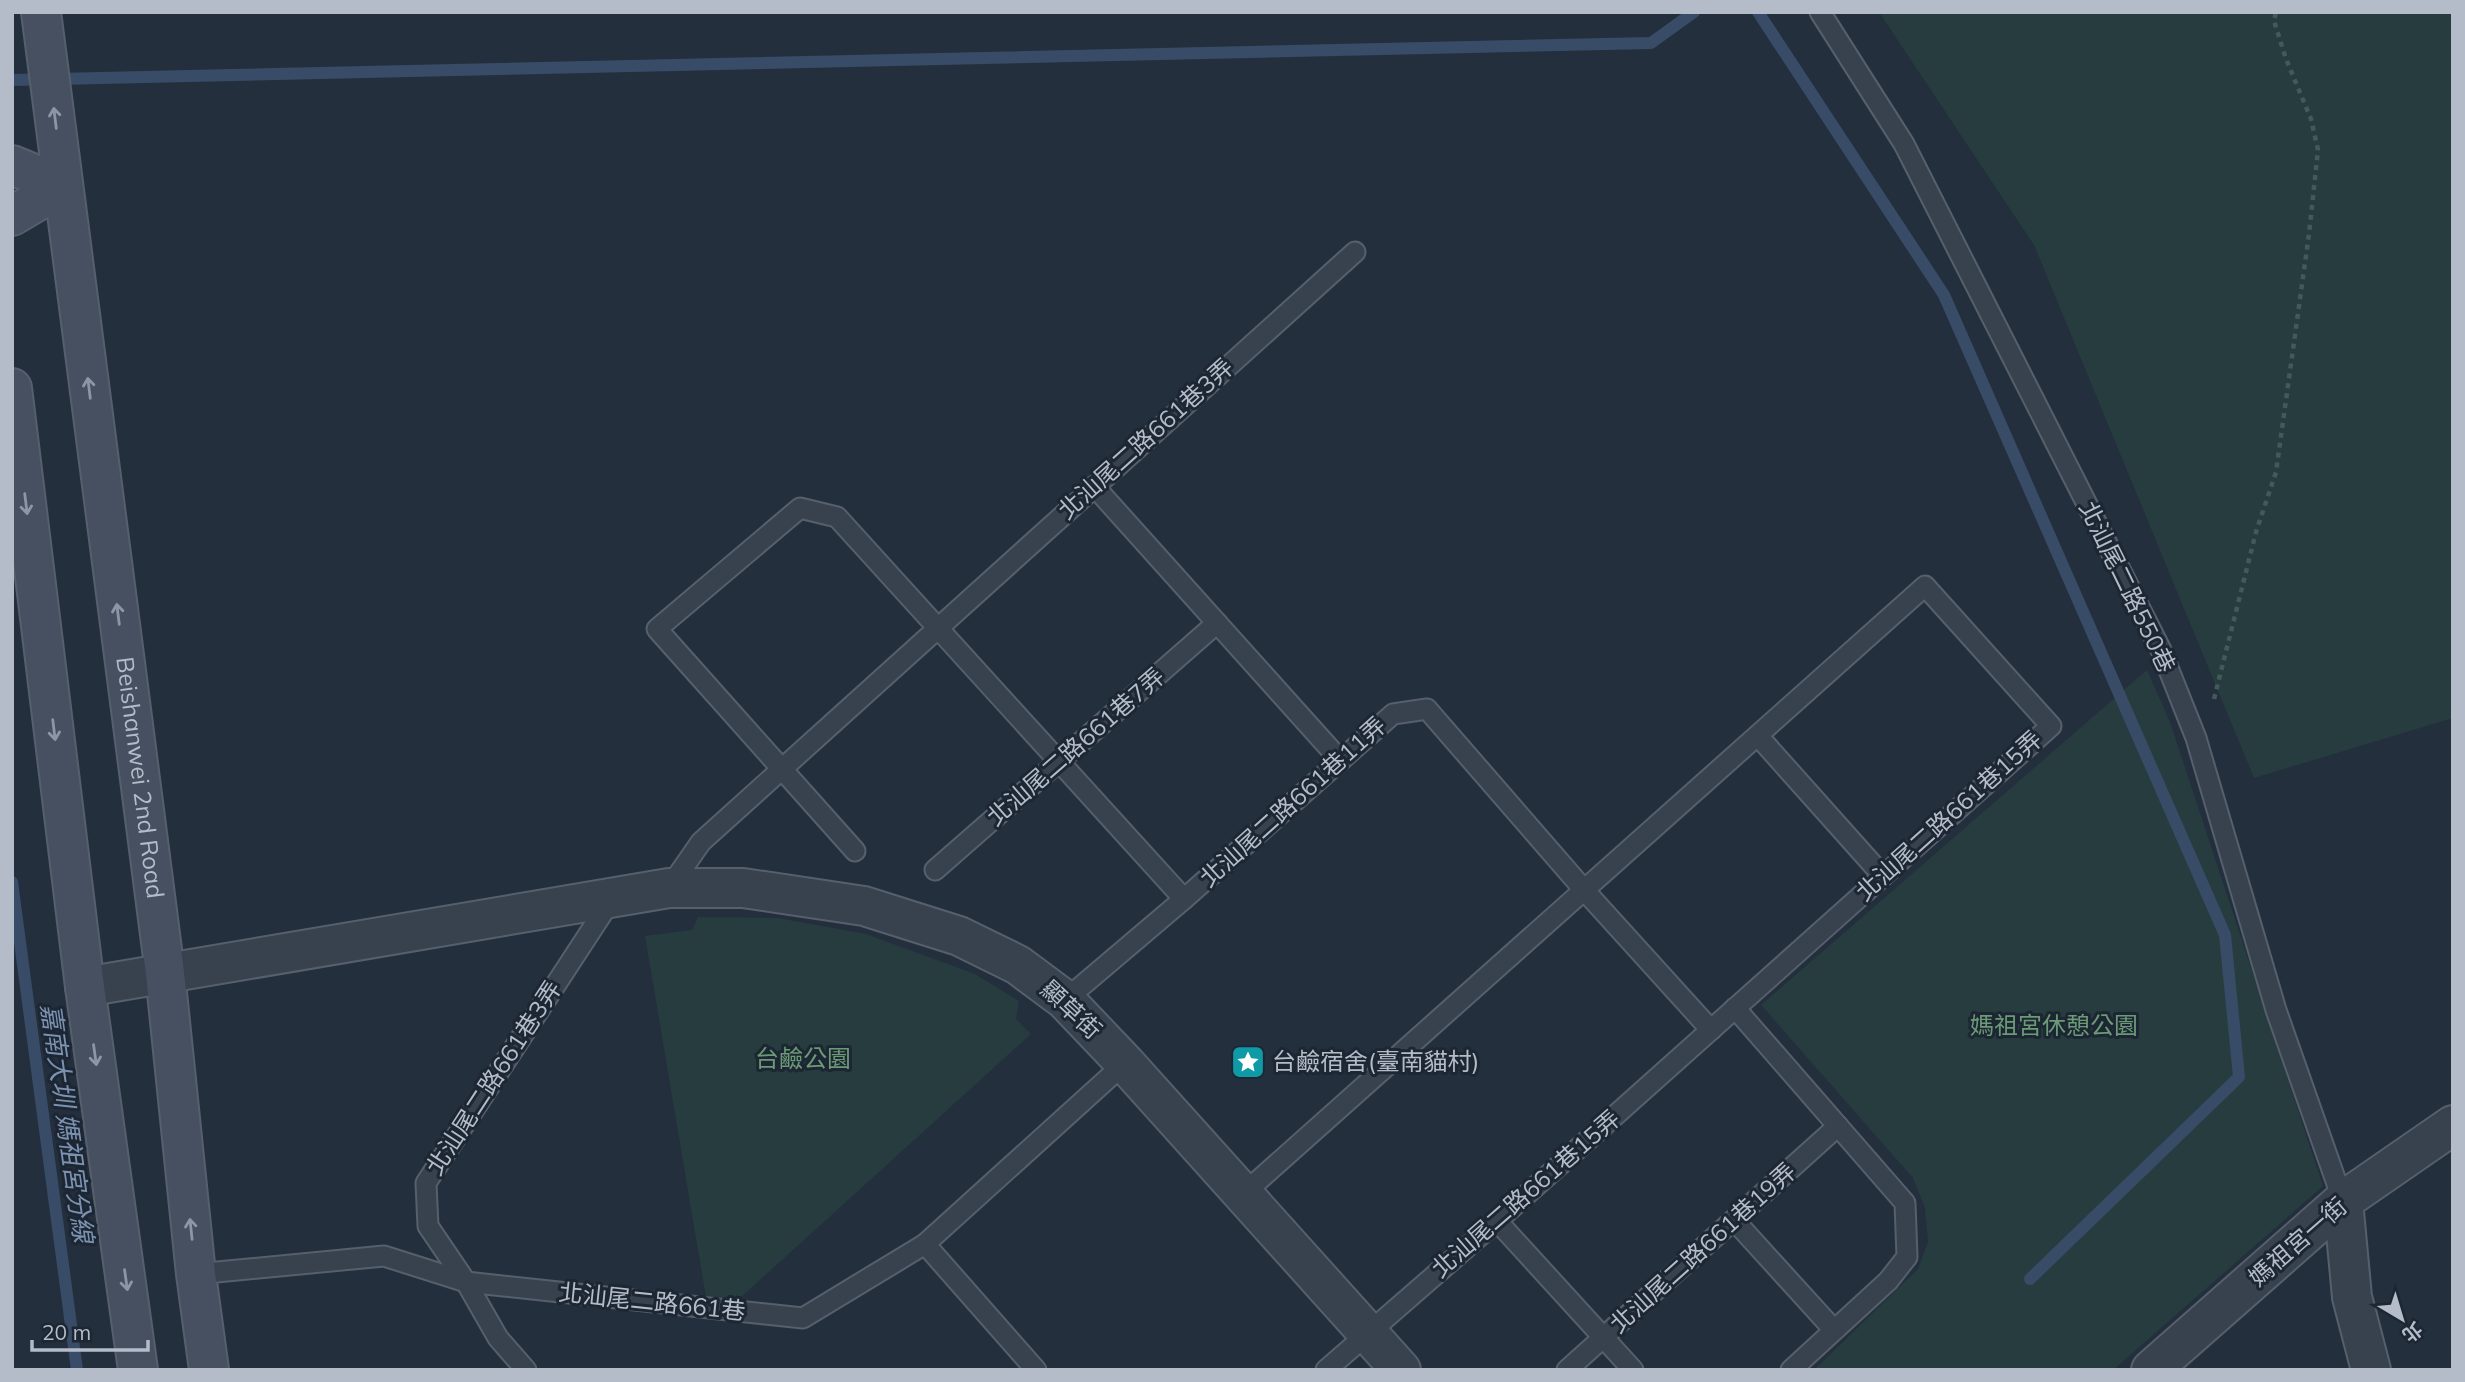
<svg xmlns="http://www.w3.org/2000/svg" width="2465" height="1382" font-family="Mulish,'Noto Sans TC',sans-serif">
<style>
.green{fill:#263c3f}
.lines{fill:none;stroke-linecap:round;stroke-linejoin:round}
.stream{stroke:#394c67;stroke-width:12}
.lane-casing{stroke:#565f6c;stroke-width:23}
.street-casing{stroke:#565f6c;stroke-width:42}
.secondary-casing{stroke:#565f6c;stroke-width:42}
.path{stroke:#44595c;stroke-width:4.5;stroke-dasharray:5 5;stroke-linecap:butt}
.lane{stroke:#38414e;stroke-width:19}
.street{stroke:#38414e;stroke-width:38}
.secondary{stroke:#465061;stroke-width:38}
.oneway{stroke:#8e96a5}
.labels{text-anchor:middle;stroke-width:6;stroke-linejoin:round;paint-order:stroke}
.street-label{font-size:24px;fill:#b4bcc9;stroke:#1d2633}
.park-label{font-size:24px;fill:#6b9a76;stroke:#1d2633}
.poi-label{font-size:24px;fill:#b4bcc9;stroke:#1d2633;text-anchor:start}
.water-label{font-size:26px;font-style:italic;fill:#7c92b1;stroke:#1d2633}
</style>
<rect width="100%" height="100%" fill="#242f3e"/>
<!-- green -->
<g class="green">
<path d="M 1879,12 L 2453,12 L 2453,718 L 2254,778 L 2034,245 Z"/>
<path d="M 2147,670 L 2170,722 L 2323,1186 L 2113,1370 L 1814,1370 L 1918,1269 L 1928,1242 L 1925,1208 L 1913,1178 L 1761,1005 Z"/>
<path d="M 698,917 L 778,918 L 866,934 L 975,974 L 1019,1001 L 1016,1019 L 1031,1034 L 740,1298 L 706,1297 L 645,936 L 692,930 Z"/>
</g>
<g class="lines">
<!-- stream -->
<g class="stream">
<path d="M 1758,12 L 1944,295 L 2225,935 L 2239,1077 L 2030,1279"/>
<path d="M 12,80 L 1651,43 L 1694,12"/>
<path d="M 12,882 L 77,1370"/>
</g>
<!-- lane casing -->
<g class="lane-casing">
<g id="lane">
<path d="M 1820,12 L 1904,144 L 2161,650 L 2196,738 L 2276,1010 L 2343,1201"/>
<path d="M 1094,486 L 1340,760"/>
<path d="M 1758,736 L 1883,876"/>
<path d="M 855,851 L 657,629 L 800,508 L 837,517 L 1184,899"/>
<path d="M 935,870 L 1217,623"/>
<path d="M 669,888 L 701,842 L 1355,252"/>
<path d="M 1065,1000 L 1184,899 L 1393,714 L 1427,709 L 1585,891 L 1711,1030"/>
<path d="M 1735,1008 L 1905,1203 L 1907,1257 L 1888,1281 L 1791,1370"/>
<path d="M 1242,1195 L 1925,586 L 2051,726 L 1497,1221 L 1326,1370"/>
<path d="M 1734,1220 L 1834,1330"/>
<path d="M 1497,1221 L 1633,1370"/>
<path d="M 925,1244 L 1125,1063"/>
<path d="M 196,1274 L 384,1256 L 466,1282 L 803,1318 L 925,1244 L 1036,1370"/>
<path d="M 526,1370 L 498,1338 L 466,1282 L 428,1226 L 426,1183 L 613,897"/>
<path d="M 1567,1370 L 1838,1126"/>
</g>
</g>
<!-- street casing -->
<g class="street-casing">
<g id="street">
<path d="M 85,987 L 669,888 L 743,888 L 864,906 L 959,936 L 1018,965 L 1065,1000 L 1125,1063 L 1401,1370"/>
<path d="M 2343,1201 L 2352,1297 L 2371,1370"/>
<path d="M 2151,1370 L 2343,1201 L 2453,1125"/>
</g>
</g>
<!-- secondary casing -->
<g class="secondary-casing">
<g id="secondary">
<path id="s1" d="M 41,12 L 165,973 L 196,1274 L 209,1370"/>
<path d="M 12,165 L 63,186"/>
<path d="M 12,216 L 63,186"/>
<path d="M 12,388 L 85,987 L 138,1370"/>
</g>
</g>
<!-- path -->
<path class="path" d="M 2214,699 L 2256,532 L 2276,472 L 2309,234 L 2318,150 L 2311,119 L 2286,59 L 2274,21 L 2276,12"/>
<!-- lane -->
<use href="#lane" class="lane"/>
<!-- street -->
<use href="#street" class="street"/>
<!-- secondary -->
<use href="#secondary" class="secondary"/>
</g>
<!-- one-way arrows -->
<defs><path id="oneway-shaft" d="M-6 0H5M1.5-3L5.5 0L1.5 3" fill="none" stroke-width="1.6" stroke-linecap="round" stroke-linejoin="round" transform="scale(1.75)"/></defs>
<g class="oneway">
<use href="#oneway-shaft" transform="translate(55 118) rotate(-97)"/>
<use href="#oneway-shaft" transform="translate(89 388) rotate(-97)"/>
<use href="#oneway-shaft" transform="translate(26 504) rotate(83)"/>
<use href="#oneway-shaft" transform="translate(118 614) rotate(-97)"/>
<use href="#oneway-shaft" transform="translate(54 730) rotate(83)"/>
<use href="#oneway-shaft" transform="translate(95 1055) rotate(82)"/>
<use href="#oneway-shaft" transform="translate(191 1229) rotate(-96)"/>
<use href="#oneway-shaft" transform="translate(126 1280) rotate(82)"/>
</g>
<!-- icons -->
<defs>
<g id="sight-square" transform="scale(1.75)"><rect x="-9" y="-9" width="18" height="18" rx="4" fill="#0f9aa8" stroke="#1d2633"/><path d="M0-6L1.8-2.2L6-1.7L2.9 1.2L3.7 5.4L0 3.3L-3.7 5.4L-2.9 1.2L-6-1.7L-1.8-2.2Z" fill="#fff"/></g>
</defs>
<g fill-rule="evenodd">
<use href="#sight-square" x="1248" y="1062"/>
</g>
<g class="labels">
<!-- street labels -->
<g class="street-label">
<text transform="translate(1146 439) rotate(-42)" y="8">北汕尾二路661巷3弄</text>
<text transform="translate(2127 587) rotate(64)" y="8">北汕尾二路550巷</text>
<text transform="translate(1076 747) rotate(-41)" y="8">北汕尾二路661巷7弄</text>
<text dy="8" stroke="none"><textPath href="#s1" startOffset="772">Beishanwei 2nd Road</textPath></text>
<text transform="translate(1293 802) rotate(-42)" y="8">北汕尾二路661巷11弄</text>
<text transform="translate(1949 816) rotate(-42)" y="8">北汕尾二路661巷15弄</text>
<text transform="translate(1071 1010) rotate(43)" y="8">顯草街</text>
<text transform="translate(494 1078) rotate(-57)" y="8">北汕尾二路661巷3弄</text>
<text transform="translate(1526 1194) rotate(-41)" y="8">北汕尾二路661巷15弄</text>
<text transform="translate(2298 1242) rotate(-41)" y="8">媽祖宮一街</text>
<text transform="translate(1703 1248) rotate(-42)" y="8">北汕尾二路661巷19弄</text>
<text transform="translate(652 1302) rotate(6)" y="8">北汕尾二路661巷</text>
</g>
<!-- park labels -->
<g class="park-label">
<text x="2054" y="1034">媽祖宮休憩公園</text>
<text x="803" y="1067">台鹼公園</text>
</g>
<!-- poi labels -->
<g class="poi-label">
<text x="1272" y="1070">台鹼宿舍(臺南貓村)</text>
</g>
<!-- water labels -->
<g class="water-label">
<text transform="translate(67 1123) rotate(82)" y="9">嘉南大圳 媽祖宮分線</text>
</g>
</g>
<!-- border -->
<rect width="2465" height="1382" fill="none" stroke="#b4bcc9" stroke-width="28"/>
<!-- north arrow -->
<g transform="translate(2402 1319) rotate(142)" stroke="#1d2633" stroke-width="5" paint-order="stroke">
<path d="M0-5L12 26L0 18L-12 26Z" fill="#b4bcc9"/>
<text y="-10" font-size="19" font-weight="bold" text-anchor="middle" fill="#b4bcc9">北</text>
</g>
<!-- scale -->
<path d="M32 1340v10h116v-10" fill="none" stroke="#b4bcc9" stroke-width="3.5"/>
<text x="42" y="1340" font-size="21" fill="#b4bcc9" stroke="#1d2633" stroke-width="5" paint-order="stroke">20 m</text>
</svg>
